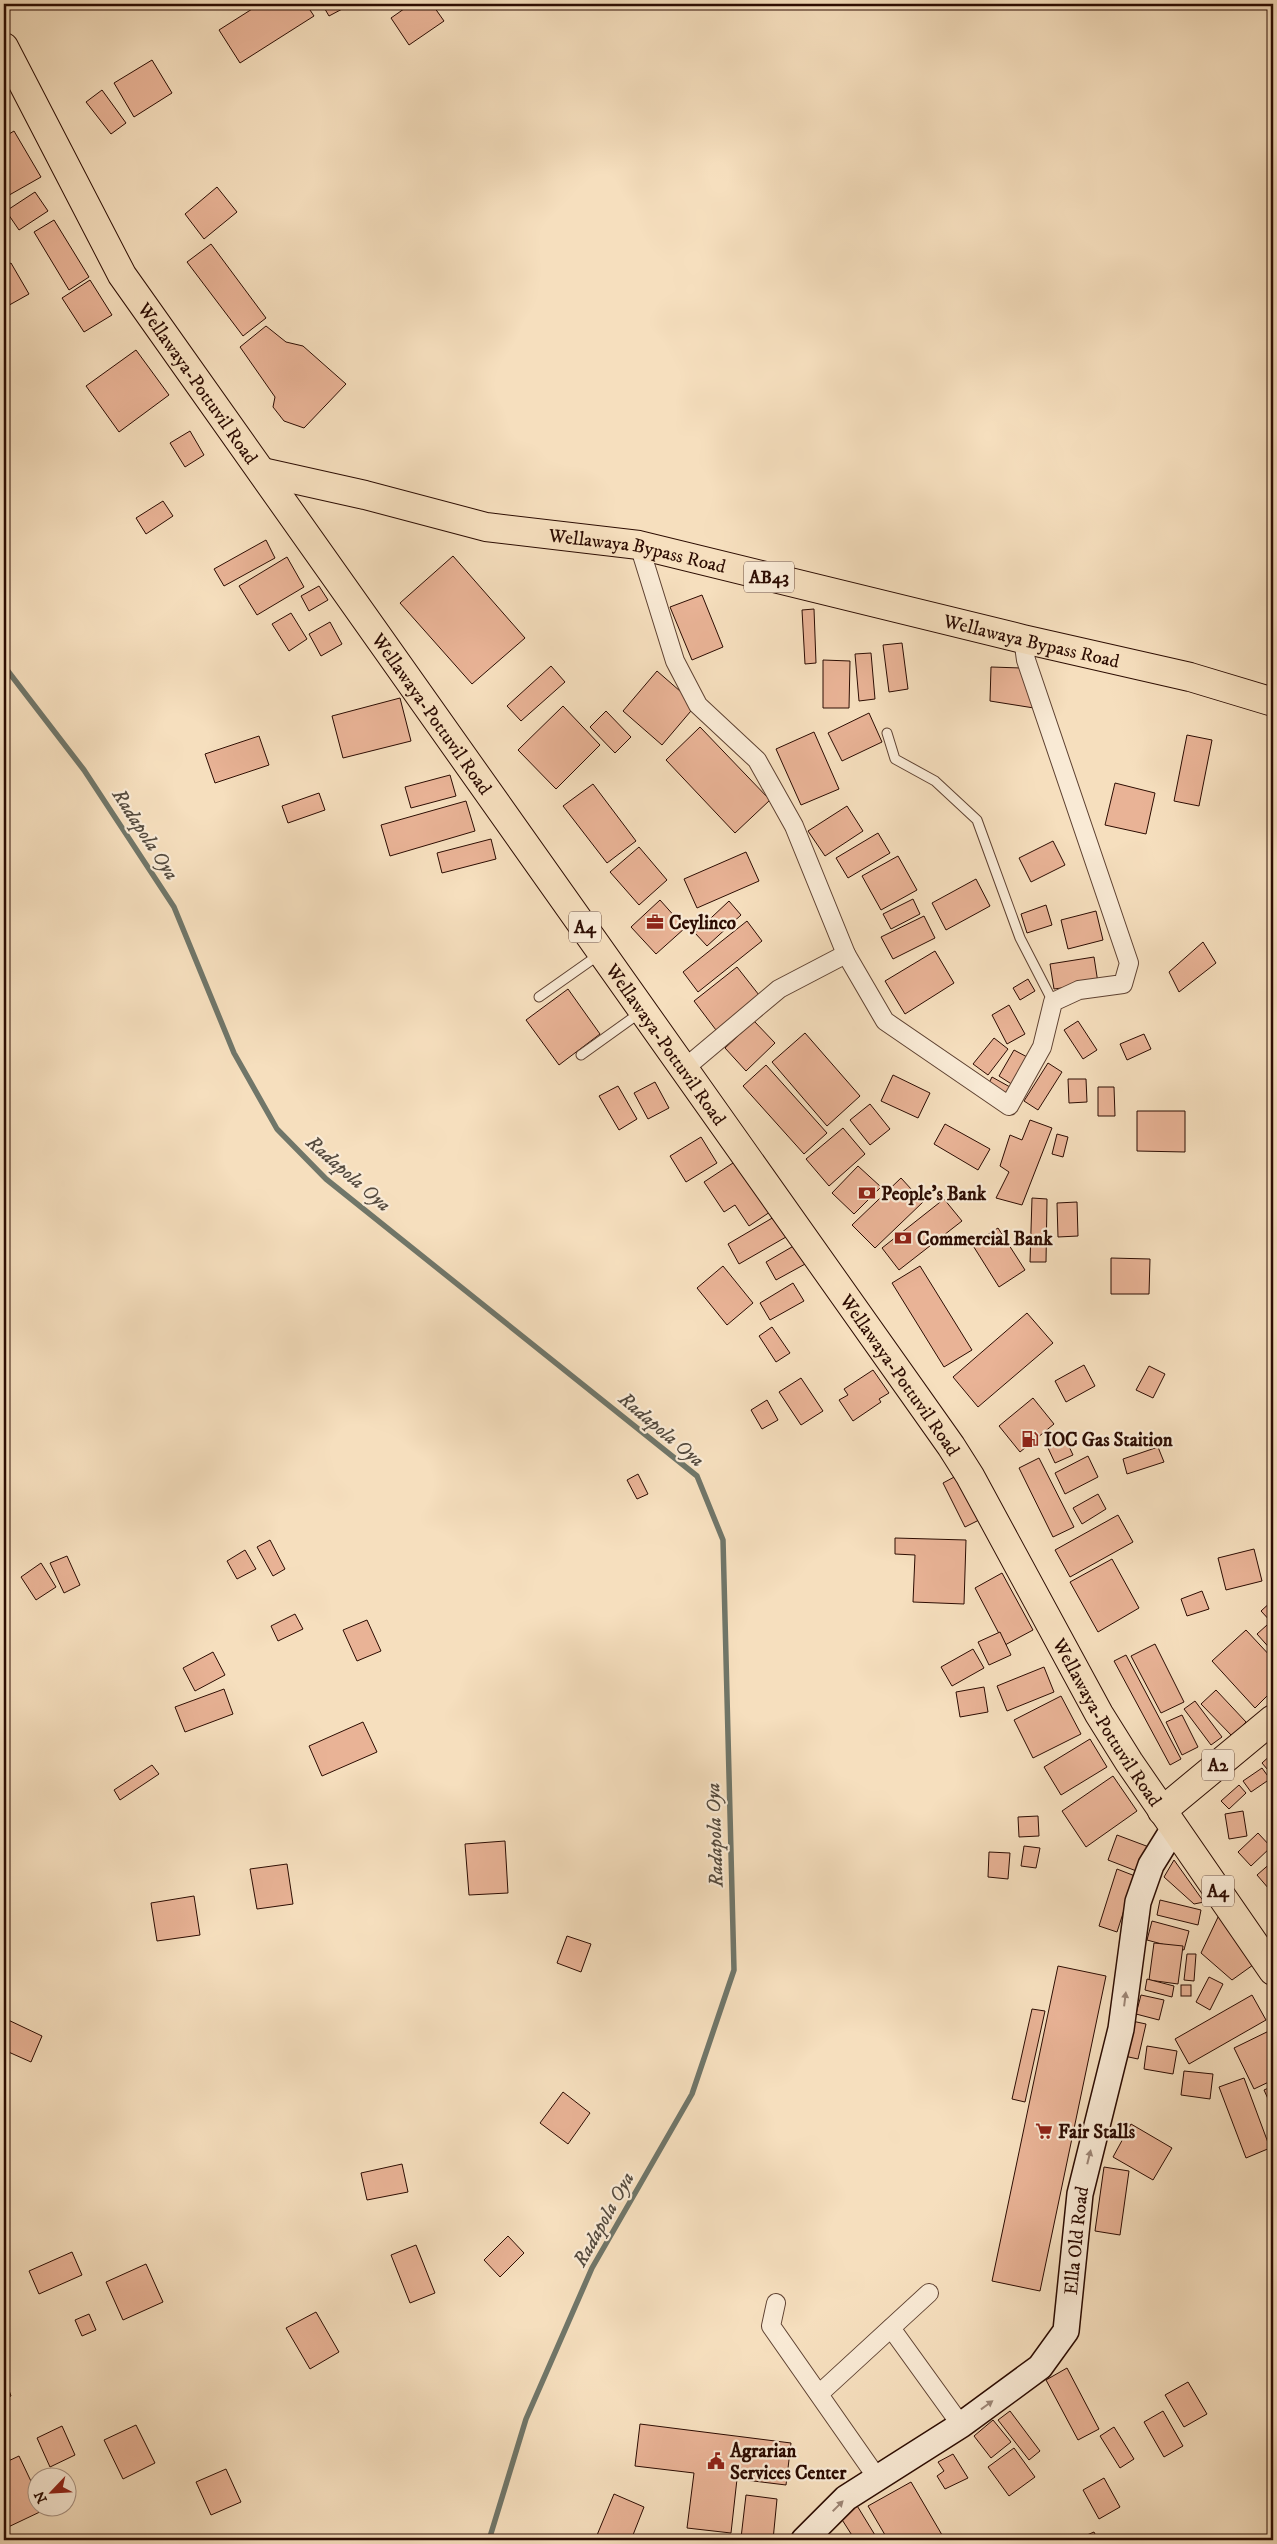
<svg xmlns="http://www.w3.org/2000/svg" width="1277" height="2544" font-family="'IM FELL DW Pica',serif">
<style>
.lines{fill:none;stroke-linecap:round;stroke-linejoin:round}
.stream{stroke:#707669;stroke-width:5.5}
.building{fill:#e9b396;stroke:#2c0c02}
.lane-casing{stroke:#5e4131;stroke-width:11}
.street-casing{stroke:#5e4131;stroke-width:20}
.secondary-casing{stroke:#2c0c02;stroke-width:28}
.primary-casing{stroke:#2c0c02;stroke-width:30}
.highway-casing{stroke:#2c0c02;stroke-width:30}
.lane{stroke:#f9ead5;stroke-width:9}
.street{stroke:#f9ead5;stroke-width:18}
.secondary{stroke:#f9ead5;stroke-width:25}
.primary{stroke:#f6dfbe;stroke-width:28}
.highway{stroke:#f6dfbe;stroke-width:28}
.oneway{fill:#9d8676}
.labels{text-anchor:middle;stroke-width:4.5;stroke-linejoin:round;paint-order:stroke}
.shield{fill:#f9ead5;stroke:#6a4f41;stroke-width:1}
.shield-label{font-size:18px;font-weight:bold;fill:#2c0c02}
.street-label{font-size:19px;fill:#2c0c02;stroke:#f9ead5}
.poi-label{font-size:19px;font-weight:bold;fill:#2c0c02;stroke:#f9ead5;text-anchor:start}
.water-label{font-size:20px;font-style:italic;fill:#544a3e;stroke:#f9ead5}
</style>
<rect width="100%" height="100%" fill="#f6dfbe"/>
<filter id="stains"><feTurbulence type="fractalNoise" baseFrequency=".004" numOctaves="4"/><feColorMatrix values="0 0 0 0 .2 0 0 0 0 .09 0 0 0 0 .02 0 0 0 .5 -.17"/></filter>
<radialGradient id="worn" r=".72"><stop offset=".6" stop-color="#630" stop-opacity="0"/><stop offset="1" stop-color="#630" stop-opacity=".3"/></radialGradient>
<g class="lines">
<!-- stream -->
<path class="stream" d="M 4,666 L 84,770 L 174,907 L 234,1053 L 277,1129 L 326,1179 L 697,1476 L 723,1540 L 734,1970 L 692,2094 L 592,2268 L 526,2419 L 489,2540"/>
</g>
<!-- building -->
<g class="building">
<path d="M 260,4 L 306,4 L 314,16 L 240,63 L 219,30 Z"/>
<path d="M 322,4 L 344,4 L 346,7 L 329,16 Z"/>
<path d="M 411,4 L 432,4 L 444,21 L 409,45 L 391,18 Z"/>
<path d="M 152,60 L 172,93 L 134,117 L 114,83 Z"/>
<path d="M 102,90 L 126,123 L 111,134 L 86,102 Z"/>
<path d="M 14,131 L 41,177 L 4,198 L 4,137 Z"/>
<path d="M 217,187 L 237,212 L 204,239 L 185,214 Z"/>
<path d="M 35,192 L 48,211 L 19,230 L 6,211 Z"/>
<path d="M 54,220 L 89,277 L 69,290 L 34,232 Z"/>
<path d="M 211,244 L 266,318 L 243,336 L 187,262 Z"/>
<path d="M 11,263 L 29,294 L 4,308 L 4,267 Z"/>
<path d="M 90,280 L 112,315 L 84,332 L 62,298 Z"/>
<path d="M 266,326 L 286,342 L 303,346 L 346,384 L 304,428 L 284,421 L 273,407 L 275,397 L 240,347 Z"/>
<path d="M 136,350 L 169,395 L 119,432 L 86,386 Z"/>
<path d="M 190,431 L 204,455 L 185,467 L 170,443 Z"/>
<path d="M 163,501 L 173,516 L 146,534 L 136,518 Z"/>
<path d="M 266,540 L 275,558 L 224,586 L 214,569 Z"/>
<path d="M 453,556 L 525,638 L 472,684 L 400,603 Z"/>
<path d="M 287,557 L 304,587 L 257,615 L 239,586 Z"/>
<path d="M 319,586 L 328,600 L 309,611 L 301,596 Z"/>
<path d="M 702,595 L 723,647 L 692,660 L 670,607 Z"/>
<path d="M 814,609 L 816,663 L 805,664 L 802,610 Z"/>
<path d="M 291,613 L 307,639 L 289,651 L 272,624 Z"/>
<path d="M 330,622 L 342,644 L 321,656 L 309,634 Z"/>
<path d="M 902,643 L 908,689 L 889,692 L 883,645 Z"/>
<path d="M 871,653 L 875,699 L 859,701 L 855,654 Z"/>
<path d="M 823,660 L 850,661 L 849,708 L 823,708 Z"/>
<path d="M 551,666 L 565,682 L 521,721 L 507,706 Z"/>
<path d="M 991,667 L 1021,668 L 1034,708 L 990,701 Z"/>
<path d="M 657,671 L 696,705 L 662,745 L 623,711 Z"/>
<path d="M 400,698 L 411,741 L 343,758 L 332,716 Z"/>
<path d="M 563,706 L 600,745 L 556,789 L 518,750 Z"/>
<path d="M 606,711 L 631,737 L 615,753 L 590,727 Z"/>
<path d="M 869,713 L 882,742 L 842,761 L 828,733 Z"/>
<path d="M 700,727 L 770,800 L 735,833 L 666,760 Z"/>
<path d="M 814,732 L 839,789 L 801,805 L 776,749 Z"/>
<path d="M 1187,735 L 1212,740 L 1199,806 L 1174,801 Z"/>
<path d="M 259,736 L 269,765 L 215,783 L 205,754 Z"/>
<path d="M 450,775 L 456,796 L 411,808 L 405,787 Z"/>
<path d="M 1115,783 L 1155,793 L 1146,834 L 1105,825 Z"/>
<path d="M 593,784 L 636,841 L 607,863 L 563,806 Z"/>
<path d="M 319,793 L 325,810 L 288,823 L 282,806 Z"/>
<path d="M 466,801 L 475,831 L 390,856 L 381,825 Z"/>
<path d="M 847,806 L 863,831 L 825,856 L 808,831 Z"/>
<path d="M 878,833 L 890,853 L 848,878 L 836,858 Z"/>
<path d="M 491,839 L 496,859 L 442,873 L 437,853 Z"/>
<path d="M 1053,841 L 1065,865 L 1031,882 L 1019,858 Z"/>
<path d="M 639,847 L 667,880 L 639,905 L 610,872 Z"/>
<path d="M 746,852 L 759,881 L 697,908 L 684,879 Z"/>
<path d="M 898,856 L 917,890 L 881,910 L 862,876 Z"/>
<path d="M 976,879 L 990,906 L 946,930 L 932,903 Z"/>
<path d="M 913,899 L 920,914 L 891,929 L 883,914 Z"/>
<path d="M 660,900 L 685,928 L 656,954 L 631,927 Z"/>
<path d="M 729,901 L 741,915 L 707,946 L 695,933 Z"/>
<path d="M 1046,905 L 1052,925 L 1027,933 L 1021,914 Z"/>
<path d="M 1096,911 L 1103,940 L 1068,949 L 1061,920 Z"/>
<path d="M 924,916 L 935,938 L 893,959 L 881,937 Z"/>
<path d="M 747,921 L 762,941 L 698,992 L 683,972 Z"/>
<path d="M 1203,942 L 1216,963 L 1179,992 L 1169,972 Z"/>
<path d="M 935,951 L 954,983 L 905,1014 L 885,981 Z"/>
<path d="M 1094,957 L 1098,983 L 1054,989 L 1050,964 Z"/>
<path d="M 737,967 L 759,995 L 716,1030 L 694,1001 Z"/>
<path d="M 1028,979 L 1035,991 L 1020,1000 L 1013,988 Z"/>
<path d="M 568,989 L 600,1034 L 559,1065 L 526,1020 Z"/>
<path d="M 1009,1005 L 1025,1034 L 1007,1044 L 992,1015 Z"/>
<path d="M 754,1021 L 775,1043 L 746,1071 L 725,1048 Z"/>
<path d="M 1078,1021 L 1097,1050 L 1083,1059 L 1064,1030 Z"/>
<path d="M 805,1033 L 860,1096 L 827,1126 L 772,1062 Z"/>
<path d="M 1144,1034 L 1151,1049 L 1127,1060 L 1120,1044 Z"/>
<path d="M 994,1038 L 1008,1049 L 988,1075 L 973,1064 Z"/>
<path d="M 1014,1050 L 1029,1058 L 1013,1085 L 999,1076 Z"/>
<path d="M 1048,1063 L 1062,1072 L 1038,1110 L 1024,1101 Z"/>
<path d="M 766,1065 L 827,1133 L 804,1154 L 743,1086 Z"/>
<path d="M 893,1075 L 930,1093 L 918,1118 L 881,1101 Z"/>
<path d="M 992,1077 L 1010,1087 L 1004,1099 L 986,1089 Z"/>
<path d="M 1068,1079 L 1086,1079 L 1087,1102 L 1069,1103 Z"/>
<path d="M 655,1082 L 669,1108 L 648,1119 L 634,1093 Z"/>
<path d="M 618,1086 L 637,1119 L 619,1130 L 599,1096 Z"/>
<path d="M 1098,1087 L 1114,1087 L 1115,1116 L 1098,1116 Z"/>
<path d="M 870,1104 L 890,1129 L 870,1145 L 850,1120 Z"/>
<path d="M 1137,1111 L 1185,1111 L 1185,1152 L 1137,1151 Z"/>
<path d="M 1030,1120 L 1052,1128 L 1022,1205 L 996,1198 L 1009,1172 L 1000,1166 L 1010,1135 L 1022,1140 Z"/>
<path d="M 945,1124 L 990,1149 L 978,1170 L 934,1144 Z"/>
<path d="M 843,1128 L 865,1154 L 829,1186 L 806,1159 Z"/>
<path d="M 1057,1134 L 1068,1137 L 1063,1157 L 1052,1154 Z"/>
<path d="M 701,1137 L 717,1163 L 686,1182 L 670,1156 Z"/>
<path d="M 736,1161 L 770,1212 L 749,1226 L 735,1205 L 724,1212 L 704,1182 Z"/>
<path d="M 858,1166 L 881,1187 L 854,1214 L 832,1193 Z"/>
<path d="M 901,1178 L 923,1202 L 875,1248 L 852,1225 Z"/>
<path d="M 1032,1198 L 1047,1199 L 1046,1262 L 1030,1262 Z"/>
<path d="M 944,1199 L 962,1221 L 899,1270 L 882,1248 Z"/>
<path d="M 1077,1202 L 1078,1236 L 1058,1237 L 1057,1203 Z"/>
<path d="M 774,1217 L 786,1237 L 739,1264 L 728,1244 Z"/>
<path d="M 998,1228 L 1025,1270 L 999,1287 L 972,1244 Z"/>
<path d="M 797,1244 L 807,1263 L 776,1280 L 766,1262 Z"/>
<path d="M 1111,1258 L 1150,1259 L 1149,1294 L 1111,1294 Z"/>
<path d="M 723,1266 L 753,1303 L 727,1325 L 697,1288 Z"/>
<path d="M 920,1266 L 972,1350 L 944,1367 L 892,1283 Z"/>
<path d="M 793,1283 L 804,1301 L 770,1320 L 760,1303 Z"/>
<path d="M 1027,1313 L 1053,1343 L 978,1407 L 953,1377 Z"/>
<path d="M 772,1327 L 790,1353 L 776,1362 L 759,1336 Z"/>
<path d="M 1084,1365 L 1095,1386 L 1066,1402 L 1055,1381 Z"/>
<path d="M 1149,1366 L 1165,1374 L 1153,1398 L 1136,1390 Z"/>
<path d="M 873,1370 L 889,1393 L 879,1399 L 881,1402 L 853,1421 L 839,1400 L 848,1395 L 844,1389 Z"/>
<path d="M 801,1378 L 823,1411 L 801,1425 L 779,1392 Z"/>
<path d="M 1033,1398 L 1054,1424 L 1020,1452 L 999,1426 Z"/>
<path d="M 767,1400 L 778,1420 L 762,1429 L 751,1410 Z"/>
<path d="M 1066,1440 L 1073,1455 L 1055,1463 L 1048,1448 Z"/>
<path d="M 1158,1447 L 1164,1462 L 1127,1474 L 1123,1459 Z"/>
<path d="M 1088,1456 L 1098,1477 L 1065,1494 L 1055,1473 Z"/>
<path d="M 1039,1458 L 1074,1527 L 1053,1537 L 1019,1468 Z"/>
<path d="M 638,1474 L 648,1494 L 637,1499 L 627,1480 Z"/>
<path d="M 958,1475 L 981,1519 L 965,1527 L 943,1483 Z"/>
<path d="M 1098,1494 L 1106,1509 L 1082,1524 L 1073,1508 Z"/>
<path d="M 1118,1515 L 1133,1542 L 1070,1577 L 1055,1550 Z"/>
<path d="M 895,1538 L 966,1540 L 964,1604 L 913,1602 L 915,1555 L 895,1554 Z"/>
<path d="M 270,1540 L 285,1569 L 273,1576 L 257,1547 Z"/>
<path d="M 1254,1549 L 1262,1581 L 1226,1590 L 1218,1558 Z"/>
<path d="M 245,1550 L 256,1569 L 237,1579 L 227,1561 Z"/>
<path d="M 67,1556 L 80,1585 L 64,1593 L 50,1563 Z"/>
<path d="M 1112,1559 L 1139,1608 L 1098,1632 L 1070,1582 Z"/>
<path d="M 41,1563 L 56,1587 L 36,1600 L 21,1577 Z"/>
<path d="M 1002,1573 L 1033,1630 L 1005,1645 L 975,1588 Z"/>
<path d="M 1202,1591 L 1209,1609 L 1187,1616 L 1181,1599 Z"/>
<path d="M 1273,1600 L 1273,1624 L 1261,1611 Z"/>
<path d="M 295,1614 L 303,1629 L 278,1641 L 271,1626 Z"/>
<path d="M 367,1620 L 381,1651 L 357,1661 L 343,1630 Z"/>
<path d="M 1267,1625 L 1273,1632 L 1273,1652 L 1257,1634 Z"/>
<path d="M 1246,1630 L 1273,1659 L 1273,1690 L 1255,1708 L 1212,1661 Z"/>
<path d="M 1000,1632 L 1011,1655 L 989,1665 L 978,1642 Z"/>
<path d="M 1155,1644 L 1184,1702 L 1161,1713 L 1131,1656 Z"/>
<path d="M 973,1649 L 984,1668 L 952,1686 L 941,1667 Z"/>
<path d="M 213,1652 L 225,1675 L 195,1691 L 183,1668 Z"/>
<path d="M 1126,1655 L 1181,1759 L 1170,1765 L 1114,1661 Z"/>
<path d="M 1044,1667 L 1054,1692 L 1007,1711 L 997,1686 Z"/>
<path d="M 984,1687 L 988,1712 L 960,1717 L 956,1692 Z"/>
<path d="M 224,1689 L 233,1714 L 185,1732 L 175,1707 Z"/>
<path d="M 1216,1690 L 1246,1722 L 1232,1736 L 1201,1704 Z"/>
<path d="M 1061,1696 L 1081,1734 L 1033,1758 L 1014,1720 Z"/>
<path d="M 1195,1701 L 1222,1737 L 1211,1745 L 1184,1709 Z"/>
<path d="M 1182,1715 L 1198,1747 L 1182,1755 L 1166,1722 Z"/>
<path d="M 363,1722 L 377,1752 L 322,1776 L 309,1746 Z"/>
<path d="M 1090,1739 L 1107,1767 L 1061,1795 L 1044,1767 Z"/>
<path d="M 1273,1753 L 1273,1776 L 1262,1763 Z"/>
<path d="M 152,1765 L 159,1774 L 120,1800 L 114,1790 Z"/>
<path d="M 1262,1768 L 1270,1779 L 1251,1792 L 1243,1781 Z"/>
<path d="M 1113,1776 L 1137,1811 L 1086,1847 L 1062,1811 Z"/>
<path d="M 1239,1785 L 1246,1793 L 1229,1809 L 1221,1801 Z"/>
<path d="M 1243,1811 L 1247,1836 L 1229,1839 L 1225,1814 Z"/>
<path d="M 1038,1816 L 1039,1836 L 1019,1837 L 1018,1817 Z"/>
<path d="M 1258,1833 L 1271,1847 L 1251,1866 L 1238,1852 Z"/>
<path d="M 1117,1835 L 1149,1847 L 1139,1872 L 1108,1860 Z"/>
<path d="M 505,1841 L 508,1893 L 469,1895 L 465,1844 Z"/>
<path d="M 1024,1846 L 1040,1848 L 1036,1868 L 1021,1866 Z"/>
<path d="M 989,1852 L 1010,1853 L 1008,1879 L 988,1877 Z"/>
<path d="M 1174,1860 L 1204,1902 L 1194,1904 L 1164,1877 Z"/>
<path d="M 1273,1861 L 1273,1886 L 1269,1889 L 1257,1875 Z"/>
<path d="M 287,1864 L 293,1904 L 257,1909 L 250,1869 Z"/>
<path d="M 1117,1869 L 1135,1876 L 1117,1932 L 1099,1926 Z"/>
<path d="M 194,1896 L 200,1935 L 157,1941 L 151,1903 Z"/>
<path d="M 1160,1900 L 1201,1910 L 1198,1925 L 1157,1915 Z"/>
<path d="M 1219,1915 L 1253,1965 L 1232,1980 L 1201,1953 Z"/>
<path d="M 1152,1921 L 1189,1931 L 1184,1950 L 1147,1940 Z"/>
<path d="M 567,1936 L 591,1944 L 581,1972 L 557,1963 Z"/>
<path d="M 1154,1943 L 1183,1946 L 1178,1984 L 1149,1980 Z"/>
<path d="M 1187,1954 L 1196,1954 L 1194,1981 L 1184,1980 Z"/>
<path d="M 1058,1966 L 1106,1976 L 1040,2291 L 992,2281 Z"/>
<path d="M 1209,1977 L 1223,1984 L 1210,2010 L 1196,2002 Z"/>
<path d="M 1147,1979 L 1174,1986 L 1172,1997 L 1145,1990 Z"/>
<rect x="1181" y="1985" width="10" height="11"/>
<path d="M 1141,1995 L 1164,2000 L 1159,2020 L 1136,2014 Z"/>
<path d="M 1252,1995 L 1266,2020 L 1189,2064 L 1175,2039 Z"/>
<path d="M 1032,2009 L 1045,2011 L 1025,2102 L 1012,2099 Z"/>
<path d="M 4,2018 L 42,2036 L 31,2062 L 4,2050 Z"/>
<path d="M 1132,2021 L 1146,2024 L 1138,2059 L 1124,2056 Z"/>
<path d="M 1273,2029 L 1273,2080 L 1254,2089 L 1234,2048 Z"/>
<path d="M 1147,2046 L 1177,2051 L 1173,2074 L 1144,2069 Z"/>
<path d="M 1184,2071 L 1213,2074 L 1210,2099 L 1181,2095 Z"/>
<path d="M 1244,2078 L 1270,2148 L 1246,2158 L 1219,2087 Z"/>
<path d="M 1273,2086 L 1273,2110 L 1264,2090 Z"/>
<path d="M 563,2092 L 590,2113 L 568,2144 L 540,2123 Z"/>
<path d="M 1131,2124 L 1172,2148 L 1153,2180 L 1113,2157 Z"/>
<path d="M 402,2164 L 408,2192 L 367,2200 L 361,2173 Z"/>
<path d="M 1104,2167 L 1129,2171 L 1120,2235 L 1095,2231 Z"/>
<path d="M 508,2236 L 524,2253 L 500,2277 L 484,2260 Z"/>
<path d="M 416,2245 L 435,2293 L 410,2303 L 391,2255 Z"/>
<path d="M 72,2252 L 82,2275 L 39,2294 L 29,2271 Z"/>
<path d="M 146,2264 L 163,2302 L 123,2320 L 106,2282 Z"/>
<path d="M 316,2312 L 339,2352 L 310,2369 L 286,2328 Z"/>
<path d="M 89,2314 L 96,2330 L 82,2336 L 75,2320 Z"/>
<path d="M 1067,2368 L 1099,2429 L 1078,2440 L 1046,2380 Z"/>
<path d="M 4,2376 L 11,2396 L 4,2399 Z"/>
<path d="M 1188,2382 L 1207,2414 L 1184,2427 L 1165,2395 Z"/>
<path d="M 1010,2411 L 1040,2451 L 1029,2460 L 998,2420 Z"/>
<path d="M 1163,2411 L 1183,2446 L 1164,2457 L 1144,2422 Z"/>
<path d="M 993,2420 L 1011,2442 L 991,2458 L 974,2436 Z"/>
<path d="M 640,2424 L 791,2443 L 786,2485 L 737,2479 L 731,2533 L 687,2528 L 694,2473 L 635,2466 Z"/>
<path d="M 136,2425 L 155,2463 L 123,2479 L 104,2440 Z"/>
<path d="M 62,2426 L 75,2455 L 50,2467 L 37,2438 Z"/>
<path d="M 1114,2427 L 1134,2459 L 1120,2468 L 1100,2436 Z"/>
<path d="M 1014,2448 L 1035,2477 L 1009,2496 L 988,2467 Z"/>
<path d="M 953,2454 L 968,2478 L 945,2489 L 937,2476 L 944,2471 L 938,2462 Z"/>
<path d="M 19,2456 L 38,2496 L 38,2506 L 43,2506 L 44,2510 L 4,2529 L 4,2463 Z"/>
<path d="M 226,2469 L 241,2502 L 211,2515 L 196,2482 Z"/>
<path d="M 1104,2478 L 1120,2507 L 1099,2519 L 1083,2490 Z"/>
<path d="M 911,2482 L 945,2540 L 888,2540 L 868,2506 Z"/>
<path d="M 614,2494 L 644,2507 L 631,2540 L 595,2540 Z"/>
<path d="M 746,2495 L 777,2499 L 773,2540 L 741,2538 Z"/>
<path d="M 856,2504 L 878,2540 L 855,2540 L 839,2515 Z"/>
<path d="M 1094,2532 L 1098,2540 L 1075,2540 Z"/>
</g>
<g class="lines">
<!-- lane casing -->
<g class="lane-casing">
<g id="lane">
<path d="M 887,733 L 895,759 L 935,781 L 977,820 L 1020,938 L 1053,1002"/>
<path d="M 539,997 L 600,954"/>
<path d="M 581,1055 L 641,1012"/>
</g>
</g>
<!-- street casing -->
<g class="street-casing">
<g id="street">
<path d="M 639,545 L 675,661 L 698,705 L 757,760 L 794,826 L 846,954 L 885,1021 L 1009,1106 L 1042,1047 L 1053,1002 L 1079,990 L 1123,984 L 1129,963 L 1026,660 L 1023,639"/>
<path d="M 685,1068 L 779,989 L 846,954"/>
<path d="M 776,2303 L 771,2326 L 878,2479"/>
<path d="M 891,2328 L 961,2425"/>
<path d="M 819,2394 L 929,2293"/>
</g>
</g>
<!-- secondary casing -->
<g class="secondary-casing">
<g id="secondary">
<path id="s1" d="M 804,2540 L 846,2498 L 961,2425 L 1040,2367 L 1066,2331 L 1080,2194 L 1121,2029 L 1138,1902 L 1151,1865 L 1174,1828"/>
</g>
</g>
<!-- primary casing -->
<g class="primary-casing">
<g id="primary">
<path id="s2" d="M 262,472 L 365,495 L 486,527 L 639,545 L 1023,639 L 1190,677 L 1273,702"/>
</g>
</g>
<!-- highway casing -->
<g class="highway-casing">
<g id="highway">
<path id="s3" d="M 4,47 L 122,275 L 951,1446 L 970,1476 L 1099,1714 L 1129,1762 L 1273,1971"/>
<path d="M 1162,1811 L 1273,1719"/>
</g>
</g>
<!-- lane -->
<use href="#lane" class="lane"/>
<!-- street -->
<use href="#street" class="street"/>
<!-- secondary -->
<use href="#secondary" class="secondary"/>
<!-- primary -->
<use href="#primary" class="primary"/>
<!-- highway -->
<use href="#highway" class="highway"/>
</g>
<!-- one-way arrows -->
<defs><path id="oneway-solid" d="M-6-.8H1V-3.2L6.5 0L1 3.2V.8H-6Z" transform="scale(1.25)"/></defs>
<g class="oneway">
<use href="#oneway-solid" transform="translate(1125 1999) rotate(-83)"/>
<use href="#oneway-solid" transform="translate(1089 2157) rotate(-76)"/>
<use href="#oneway-solid" transform="translate(987 2405) rotate(-36)"/>
<use href="#oneway-solid" transform="translate(838 2506) rotate(-45)"/>
</g>
<!-- icons -->
<defs>
<g id="office-bare" transform="scale(1.35)"><path d="M-6-3h4V-5.5h4V-3h4V5H-6ZM-1-4.5V-3h2v-1.5ZM-6 0V1H6V0Z" fill="#8f2418" stroke="#f9ead5" stroke-width="2.5" paint-order="stroke"/></g>
<g id="bank-bare" transform="scale(1.35)"><path d="M-6-4H6V4H-6ZM0-2.3a2.3 2.3 0 1 0 0 4.6a2.3 2.3 0 1 0 0-4.6Z" fill="#8f2418" stroke="#f9ead5" stroke-width="2.5" paint-order="stroke"/></g>
<g id="fuel-bare" transform="scale(1.35)"><path d="M-5.5-6h7V0h2V4h1.3V-2.5L3-4.5l.8-.8L6-3V5H2.5V1h-1V6h-7ZM-4.2-4.7v3.2H.2V-4.7Z" fill="#8f2418" stroke="#f9ead5" stroke-width="2.5" paint-order="stroke"/></g>
<g id="supermarket-bare" transform="scale(1.35)"><path d="M-6-5.5h2.5l.6 2H6L4.5 2H-2.5L-4.4-4H-6ZM-1.5 3.2a1.3 1.3 0 1 0 .1 0ZM3 3.2a1.3 1.3 0 1 0 .1 0Z" fill="#8f2418" stroke="#f9ead5" stroke-width="2.5" paint-order="stroke"/></g>
<g id="civic-bare" transform="scale(1.35)"><path d="M-.6-6.5H3V-4.5H.6V-3L4-1V1h2V6H-6V1h2V-1L-.6-3ZM-1.2 2.5V6h2.4V2.5Z" fill="#8f2418" stroke="#f9ead5" stroke-width="2.5" paint-order="stroke"/></g>
</defs>
<g fill-rule="evenodd">
<use href="#office-bare" x="655" y="922"/>
<use href="#bank-bare" x="867" y="1193"/>
<use href="#bank-bare" x="903" y="1238"/>
<use href="#fuel-bare" x="1030" y="1439"/>
<use href="#supermarket-bare" x="1044" y="2131"/>
<use href="#civic-bare" x="716" y="2461"/>
</g>
<g class="labels">
<!-- shield labels -->
<g class="shield">
<rect x="744" y="561.5" width="50" height="31" rx="4"/>
<rect x="569" y="911.5" width="32" height="31" rx="4"/>
<rect x="1202" y="1749.5" width="32" height="31" rx="4"/>
<rect x="1202" y="1875.5" width="32" height="31" rx="4"/>
</g>
<g class="shield-label">
<text x="769" y="583">AB43</text>
<text x="585" y="933">A4</text>
<text x="1218" y="1771">A2</text>
<text x="1218" y="1897">A4</text>
</g>
<!-- street labels -->
<g class="street-label">
<text dy="7" stroke="none"><textPath href="#s3" startOffset="389">Wellawaya-Pottuvil Road</textPath></text>
<text dy="7" stroke="none"><textPath href="#s2" startOffset="384">Wellawaya Bypass Road</textPath></text>
<text dy="7" stroke="none"><textPath href="#s2" startOffset="789">Wellawaya Bypass Road</textPath></text>
<text dy="7" stroke="none"><textPath href="#s3" startOffset="794">Wellawaya-Pottuvil Road</textPath></text>
<text dy="7" stroke="none"><textPath href="#s3" startOffset="1199">Wellawaya-Pottuvil Road</textPath></text>
<text dy="7" stroke="none"><textPath href="#s3" startOffset="1604">Wellawaya-Pottuvil Road</textPath></text>
<text dy="7" stroke="none"><textPath href="#s3" startOffset="2009">Wellawaya-Pottuvil Road</textPath></text>
<text dy="7" stroke="none"><textPath href="#s1" startOffset="429">Ella Old Road</textPath></text>
</g>
<!-- poi labels -->
<g class="poi-label">
<text x="669" y="929">Ceylinco</text>
<text x="881" y="1200">People's Bank</text>
<text x="917" y="1245">Commercial Bank</text>
<text x="1044" y="1446">IOC Gas Staition</text>
<text x="1058" y="2138">Fair Stalls</text>
<text x="730" y="2457">Agrarian<tspan x="730" dy="22">Services Center</tspan></text>
</g>
<!-- water labels -->
<g class="water-label">
<text transform="translate(146 834) rotate(57)" y="7">Radapola Oya</text>
<text transform="translate(349 1173) rotate(41)" y="7">Radapola Oya</text>
<text transform="translate(662 1429) rotate(40)" y="7">Radapola Oya</text>
<text transform="translate(714 1835) rotate(-92)" y="7">Radapola Oya</text>
<text transform="translate(603 2219) rotate(-61)" y="7">Radapola Oya</text>
</g>
</g>
<!-- margin -->
<rect width="1277" height="2544" fill="none" stroke="#f6dfbe" stroke-width="20"/>
<rect x="5" y="5" width="1267" height="2534" fill="none" stroke="#2c0c02" stroke-width="2.5"/>
<rect x="10" y="10" width="1257" height="2524" fill="none" stroke="#2c0c02"/>
<!-- north arrow -->
<g transform="translate(52 2492) rotate(245)"><circle r="24" fill="#f9ead5" stroke="#a79181"/>
<path d="M0-4L9 19L0 12L-9 19Z" fill="#8f2418"/>
<text y="-8" font-size="14" font-weight="bold" text-anchor="middle" fill="#2c0c02">N</text>
</g>
<rect width="100%" height="100%" filter="url(#stains)"/>
<rect width="100%" height="100%" fill="url(#worn)"/>
</svg>
